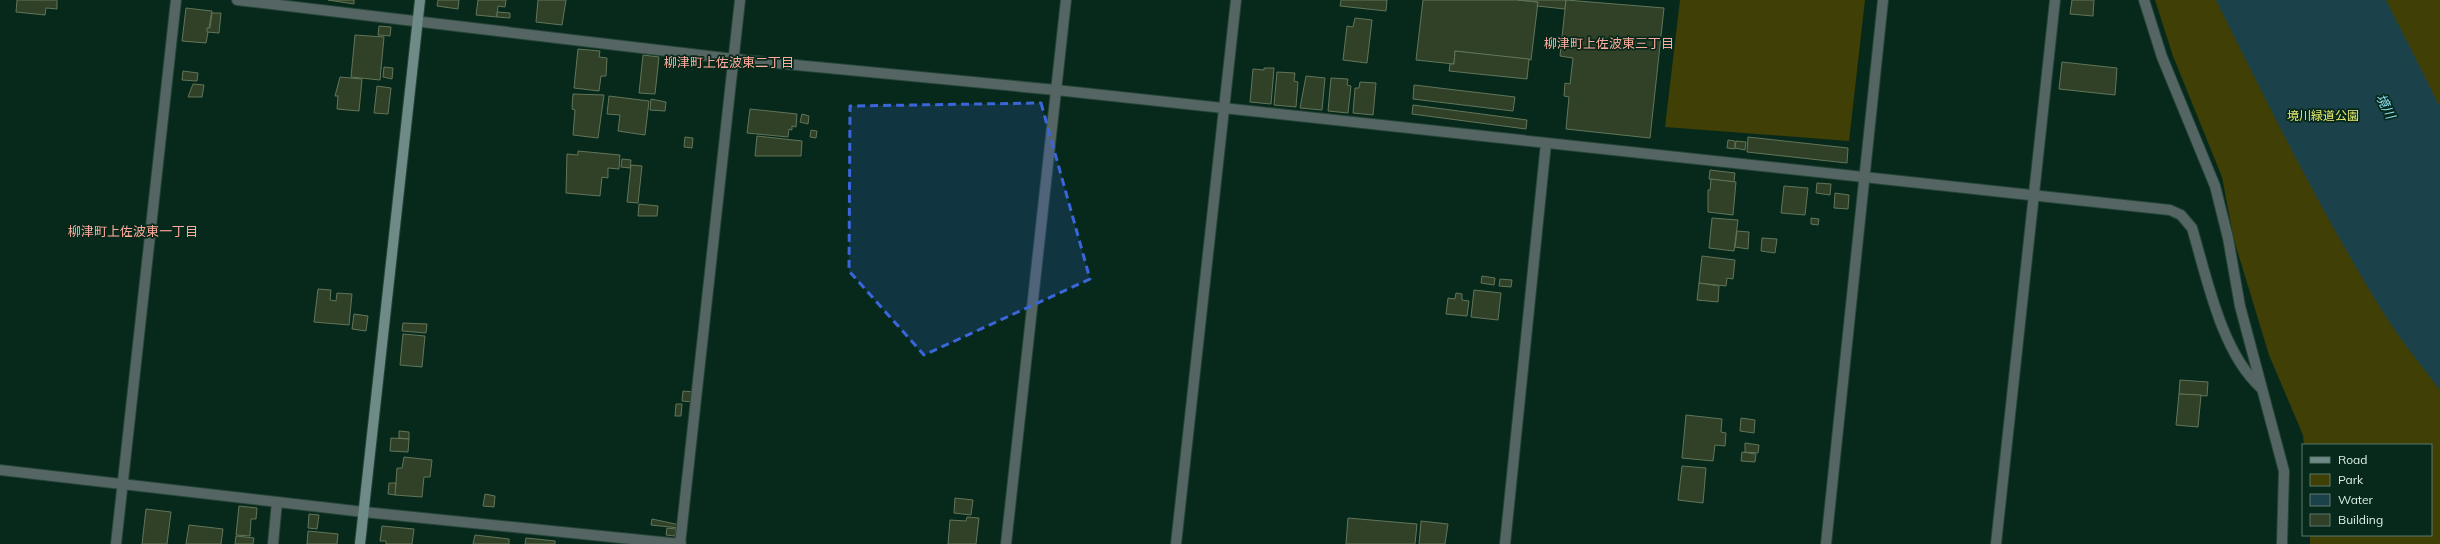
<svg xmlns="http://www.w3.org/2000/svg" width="2440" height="544" font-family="Mulish,'Noto Sans JP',sans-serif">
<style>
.green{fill:#403f05}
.water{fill:#1b424b}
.building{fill:#304127;stroke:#627559}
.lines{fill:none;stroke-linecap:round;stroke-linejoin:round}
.street-casing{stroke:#254537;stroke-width:12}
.secondary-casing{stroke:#254537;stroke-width:12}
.street{stroke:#546563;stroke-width:10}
.secondary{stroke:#6f8b88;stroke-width:10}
.marked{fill:#3a66da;fill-opacity:0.2;stroke:#3a66da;stroke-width:3;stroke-dasharray:8 5;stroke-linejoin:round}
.labels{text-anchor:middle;stroke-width:3.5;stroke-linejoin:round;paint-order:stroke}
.park-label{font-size:12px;fill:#ebeb6f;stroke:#07291b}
.neighbourhood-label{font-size:13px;fill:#ffac9e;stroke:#07291b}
.water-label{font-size:13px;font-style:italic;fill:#8ce3f6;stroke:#07291b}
</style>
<rect width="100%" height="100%" fill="#07291b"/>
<!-- green -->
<g class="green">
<path d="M 1680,0 L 1865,0 L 1849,141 L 1665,127 Z"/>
<path d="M 2155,0 L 2440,0 L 2440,544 L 2310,544 L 2310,535 L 2431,535 L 2431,445 L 2304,445 L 2303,435 L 2269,355 L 2234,240 L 2222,177 L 2173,56 Z"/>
</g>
<!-- water -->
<path class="water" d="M 2216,0 L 2386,0 L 2440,107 L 2440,390 C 2422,366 2402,342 2386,317 C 2323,216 2269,107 2216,0 Z"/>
<!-- building -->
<g class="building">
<path d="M 17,0 L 57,0 L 57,9 L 46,8 L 45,15 L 16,12 Z"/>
<path d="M 328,0 L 354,0 L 354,4 Z"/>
<path d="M 438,0 L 459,0 L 458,9 L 437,6 Z"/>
<path d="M 478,0 L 506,0 L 505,7 L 498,6 L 497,17 L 476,15 Z"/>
<path d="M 538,0 L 566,0 L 562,25 L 536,22 Z"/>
<path d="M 1341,0 L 1387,0 L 1386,11 L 1340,6 Z"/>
<path d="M 1423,0 L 1517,0 L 1538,2 L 1531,60 L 1455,51 L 1454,64 L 1416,60 Z"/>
<path d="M 1518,0 L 1566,0 L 1565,9 L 1537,6 L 1538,2 Z"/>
<path d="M 1566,0 L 1664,8 L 1650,138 L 1566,129 L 1569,97 L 1564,96 L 1565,83 L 1570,84 L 1573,58 L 1560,56 Z"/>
<path d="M 2072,0 L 2094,0 L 2093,16 L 2070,14 Z"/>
<path d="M 186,8 L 212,11 L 206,43 L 182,41 Z"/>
<path d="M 497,12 L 510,13 L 510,18 L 497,17 Z"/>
<path d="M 212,13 L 221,13 L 219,33 L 207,32 L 207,28 L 210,28 Z"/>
<path d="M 1355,18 L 1372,20 L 1367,63 L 1343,60 L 1347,26 L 1353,27 Z"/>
<path d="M 379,26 L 391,27 L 390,36 L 378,35 Z"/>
<path d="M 355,35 L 384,37 L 380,80 L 351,77 Z"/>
<path d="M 578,49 L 600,51 L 599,57 L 607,58 L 606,76 L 601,76 L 599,91 L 574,88 Z"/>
<path d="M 1455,51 L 1529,59 L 1527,79 L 1449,71 L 1450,64 L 1454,64 Z"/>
<path d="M 643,55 L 659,57 L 655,94 L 639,93 Z"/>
<path d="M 2062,62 L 2117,68 L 2115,95 L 2059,89 Z"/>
<path d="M 384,67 L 393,68 L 392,79 L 383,77 Z"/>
<path d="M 1264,68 L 1274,68 L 1271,104 L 1250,102 L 1253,69 L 1264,70 Z"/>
<path d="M 183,71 L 198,73 L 197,81 L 182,80 Z"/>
<path d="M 1277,72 L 1295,73 L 1294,81 L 1298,82 L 1296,107 L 1274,105 Z"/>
<path d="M 1306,76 L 1325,78 L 1322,110 L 1300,108 Z"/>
<path d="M 340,77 L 362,79 L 359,111 L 337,109 L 338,96 L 335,96 Z"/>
<path d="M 1331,78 L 1348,79 L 1347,85 L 1351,86 L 1348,113 L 1328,111 Z"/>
<path d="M 1360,82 L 1376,83 L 1373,115 L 1353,113 L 1355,88 L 1359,88 Z"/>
<path d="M 193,84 L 204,85 L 202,97 L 188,97 Z"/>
<path d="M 1414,85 L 1515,97 L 1513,111 L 1413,99 Z"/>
<path d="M 377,86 L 391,88 L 388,114 L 374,113 Z"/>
<path d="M 573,94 L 604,95 L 598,138 L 573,135 L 575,110 L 572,109 Z"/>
<path d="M 609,96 L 649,101 L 645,135 L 618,131 L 620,115 L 607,114 Z"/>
<path d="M 651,99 L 666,102 L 665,111 L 650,110 Z"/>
<path d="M 1413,105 L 1527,120 L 1526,129 L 1412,114 Z"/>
<path d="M 750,109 L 797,114 L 796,127 L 792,126 L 792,130 L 789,129 L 788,137 L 747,133 Z"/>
<path d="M 802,114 L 809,116 L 808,124 L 800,122 Z"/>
<path d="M 811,130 L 817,131 L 816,138 L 810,137 Z"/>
<path d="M 757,136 L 802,141 L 801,156 L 755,156 Z"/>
<path d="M 685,137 L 693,138 L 692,148 L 684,147 Z"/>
<path d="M 1748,137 L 1848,148 L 1847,163 L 1747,152 Z"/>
<path d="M 1728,140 L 1735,141 L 1735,149 L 1727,148 Z"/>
<path d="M 1736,141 L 1746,142 L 1745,150 L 1735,148 Z"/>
<path d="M 578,151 L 620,155 L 619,169 L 608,168 L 608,178 L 602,177 L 600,196 L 566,193 L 567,154 L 578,155 Z"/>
<path d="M 622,159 L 631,160 L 630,168 L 621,167 Z"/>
<path d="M 631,165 L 642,166 L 638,203 L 627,202 Z"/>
<path d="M 1710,170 L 1735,173 L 1734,182 L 1709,179 Z"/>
<path d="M 1711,179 L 1736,182 L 1733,215 L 1708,212 L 1708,190 L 1710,190 Z"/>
<path d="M 1817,183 L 1831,184 L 1830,195 L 1816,193 Z"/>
<path d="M 1784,186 L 1808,188 L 1805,215 L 1781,213 Z"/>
<path d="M 1835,193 L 1849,195 L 1848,209 L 1834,208 Z"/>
<path d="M 639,204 L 658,206 L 657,216 L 638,216 Z"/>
<path d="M 1712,218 L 1738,220 L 1734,251 L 1709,248 Z"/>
<path d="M 1811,218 L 1819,219 L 1818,225 L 1811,224 Z"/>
<path d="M 1737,231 L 1749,232 L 1748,249 L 1735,247 Z"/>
<path d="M 1762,238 L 1777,239 L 1775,253 L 1761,251 Z"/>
<path d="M 1702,256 L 1735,260 L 1733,279 L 1727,278 L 1726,286 L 1699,283 Z"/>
<path d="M 1482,276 L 1495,278 L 1494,285 L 1481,283 Z"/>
<path d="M 1500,279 L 1512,280 L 1511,287 L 1499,286 Z"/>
<path d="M 1699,283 L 1719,286 L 1718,302 L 1697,300 Z"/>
<path d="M 318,289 L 331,290 L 330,300 L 336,301 L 337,293 L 352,294 L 349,325 L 314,322 Z"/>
<path d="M 1474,290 L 1501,293 L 1498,320 L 1471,317 Z"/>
<path d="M 1456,293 L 1462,294 L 1462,300 L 1469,301 L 1467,316 L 1446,314 L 1448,298 L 1455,299 Z"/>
<path d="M 354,314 L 368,316 L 366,331 L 352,329 Z"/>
<path d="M 403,323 L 427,324 L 426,333 L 402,331 Z"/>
<path d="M 403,334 L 425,336 L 422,367 L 400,365 Z"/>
<path d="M 2180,380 L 2208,382 L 2207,396 L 2179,394 Z"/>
<path d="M 683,391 L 694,392 L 693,402 L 682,401 Z"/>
<path d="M 2179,394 L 2201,395 L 2198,427 L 2176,425 Z"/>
<path d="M 676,404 L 682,404 L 681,416 L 675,416 Z"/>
<path d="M 1686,415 L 1722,419 L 1721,432 L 1726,433 L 1725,446 L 1715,445 L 1713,461 L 1682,458 Z"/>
<path d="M 1741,418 L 1755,420 L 1754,433 L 1740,431 Z"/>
<path d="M 399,431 L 409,432 L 409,439 L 399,438 Z"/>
<path d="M 391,438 L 409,439 L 408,452 L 390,451 Z"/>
<path d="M 1745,443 L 1759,445 L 1758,453 L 1745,452 Z"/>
<path d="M 1742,452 L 1756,454 L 1755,462 L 1741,461 Z"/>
<path d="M 404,457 L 432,460 L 430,477 L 424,477 L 422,497 L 395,495 L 397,468 L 402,468 Z"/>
<path d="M 1682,466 L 1706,468 L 1703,503 L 1678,500 Z"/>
<path d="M 389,483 L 396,483 L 395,495 L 388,494 Z"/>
<path d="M 485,494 L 495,496 L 494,507 L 483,506 Z"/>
<path d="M 955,498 L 973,500 L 971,515 L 954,513 Z"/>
<path d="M 239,506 L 257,508 L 256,519 L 251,519 L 250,536 L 236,535 Z"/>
<path d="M 146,509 L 171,512 L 167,544 L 142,544 Z"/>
<path d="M 309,514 L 319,515 L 317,529 L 308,528 Z"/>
<path d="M 967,517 L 979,518 L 976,544 L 948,544 L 950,520 L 966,521 Z"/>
<path d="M 1348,518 L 1417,524 L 1415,544 L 1346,544 Z"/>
<path d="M 652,519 L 680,525 L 679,528 L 651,525 Z"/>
<path d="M 1421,521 L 1448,524 L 1445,544 L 1419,544 Z"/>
<path d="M 189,525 L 223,529 L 221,544 L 186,544 Z"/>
<path d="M 382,526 L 414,529 L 412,544 L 386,544 L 386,541 L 380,541 Z"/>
<path d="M 667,528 L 676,529 L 675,536 L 666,535 Z"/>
<path d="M 308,531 L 338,534 L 337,544 L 307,544 Z"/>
<path d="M 475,535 L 509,539 L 509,544 L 473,544 Z"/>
<path d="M 236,536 L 254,538 L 253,544 L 235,544 Z"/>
<path d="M 526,538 L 555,541 L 555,544 L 525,544 Z"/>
</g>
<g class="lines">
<!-- street casing -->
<g class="street-casing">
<g id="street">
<path d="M 237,0 L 734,59 L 1056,90 L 2170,210 L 2181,215 L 2192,228 C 2207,278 2221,351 2260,387"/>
<path d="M 2144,0 L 2162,57 L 2215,186 L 2228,238 L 2240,306 L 2284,471 L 2282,544"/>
<path d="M 0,470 L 364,512 L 681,544"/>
<path d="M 116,544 L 176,0"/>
<path d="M 273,544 L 277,502"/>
<path d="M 680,544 L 740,0"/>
<path d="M 1006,544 L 1066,0"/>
<path d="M 1176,544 L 1236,0"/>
<path d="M 1505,544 L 1546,143"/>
<path d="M 1826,544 L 1883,0"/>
<path d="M 1996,544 L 2055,0"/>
</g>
</g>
<!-- secondary casing -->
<g class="secondary-casing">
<path id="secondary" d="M 360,544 L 420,0"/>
</g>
<!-- street -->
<use href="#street" class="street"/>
<!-- secondary -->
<use href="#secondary" class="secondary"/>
</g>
<!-- marked area -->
<path class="marked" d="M 1041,103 L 1090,279 L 924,355 L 849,271 L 850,106 Z"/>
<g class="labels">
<!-- park labels -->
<g class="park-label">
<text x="2323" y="120">境川緑道公園</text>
</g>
<!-- neighbourhood labels -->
<g class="neighbourhood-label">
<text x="1609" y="48">柳津町上佐波東三丁目</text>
<text x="729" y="67">柳津町上佐波東二丁目</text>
<text x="133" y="236">柳津町上佐波東一丁目</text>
</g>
<!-- water labels -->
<g class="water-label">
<text transform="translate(2386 106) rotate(63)" y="5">境川</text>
</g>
</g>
<!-- legend -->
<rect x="2302" y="444" width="130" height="92" fill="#07291b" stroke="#5d796c"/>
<rect x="2310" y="457" width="20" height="6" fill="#6f8b88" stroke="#5d796c"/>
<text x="2338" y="464" font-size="12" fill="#ddf0e5">Road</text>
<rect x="2310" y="474" width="20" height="12" fill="#403f05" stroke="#5d796c"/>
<text x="2338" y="484" font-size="12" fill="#ddf0e5">Park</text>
<rect x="2310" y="494" width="20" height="12" fill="#1b424b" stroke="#5d796c"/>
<text x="2338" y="504" font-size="12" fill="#ddf0e5">Water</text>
<rect x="2310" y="514" width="20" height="12" fill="#304127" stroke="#5d796c"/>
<text x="2338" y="524" font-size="12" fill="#ddf0e5">Building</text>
</svg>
